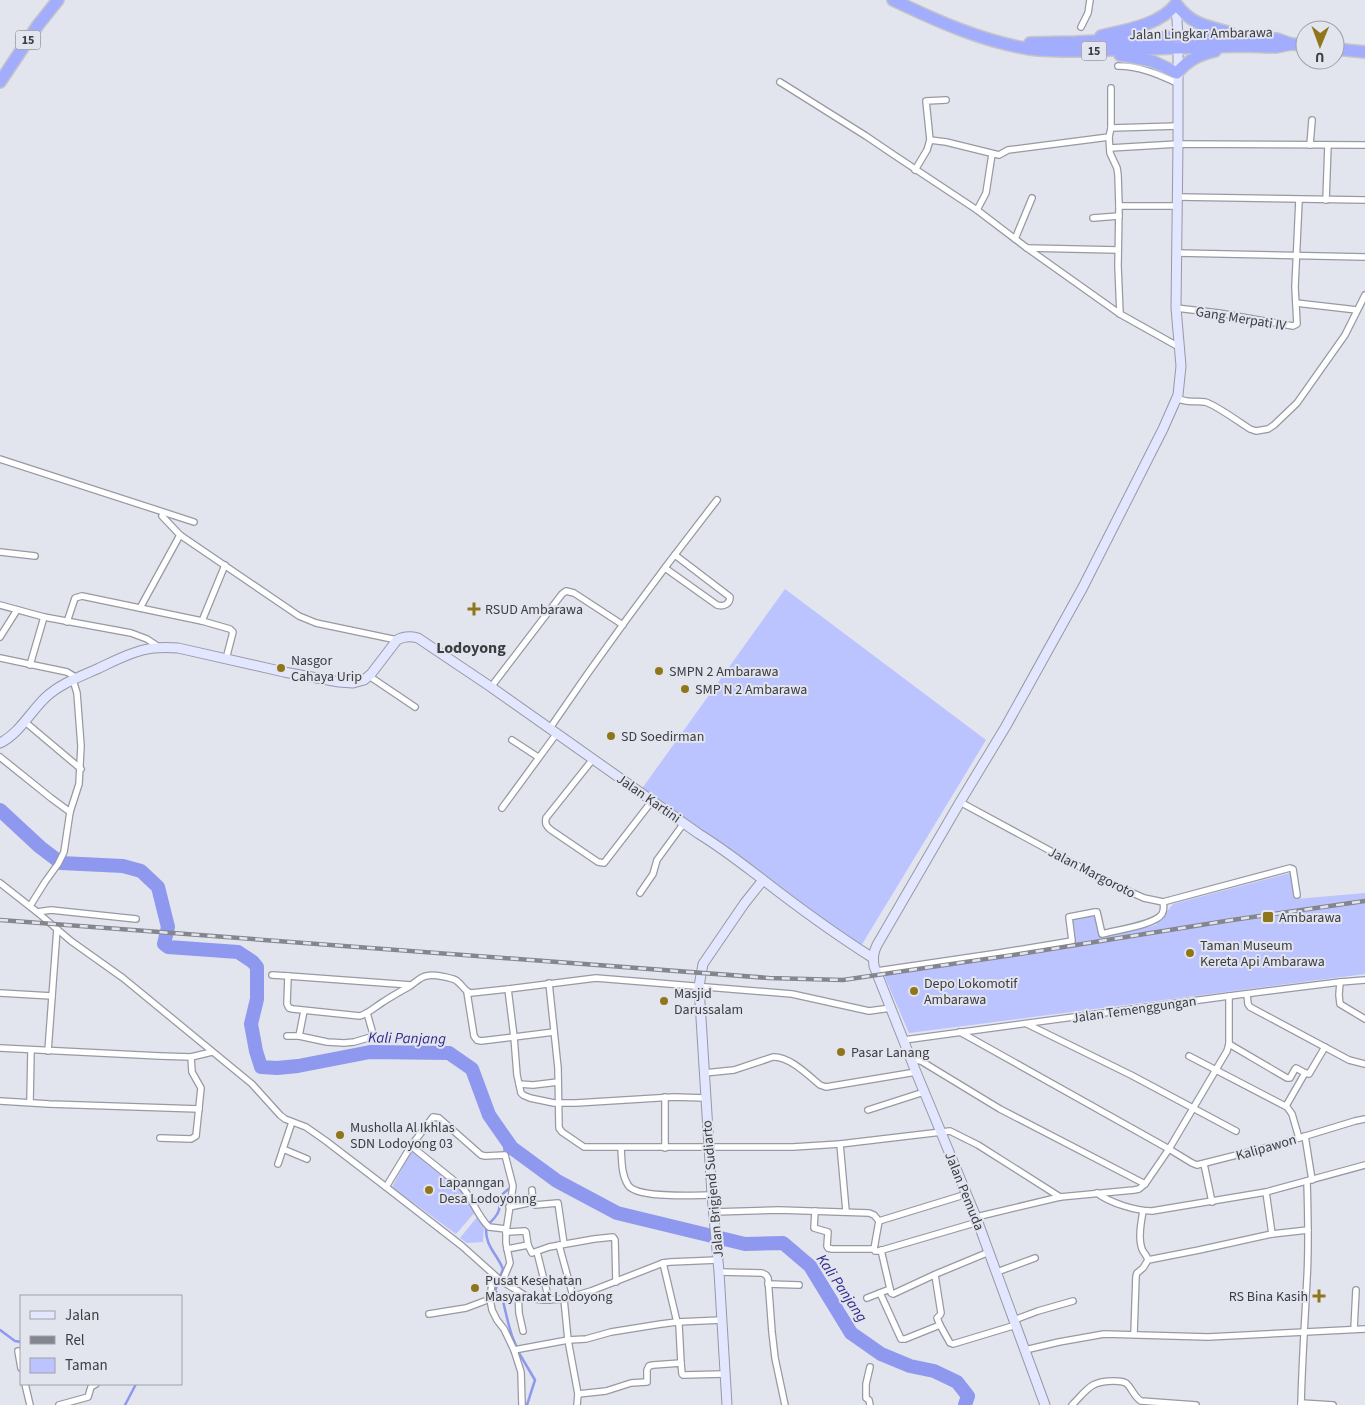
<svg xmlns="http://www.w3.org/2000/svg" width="1365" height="1405" font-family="'Source Sans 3',sans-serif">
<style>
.green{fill:#bbc4fe}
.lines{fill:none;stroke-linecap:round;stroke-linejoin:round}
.stream{stroke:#8e98ee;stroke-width:2.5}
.river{stroke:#8e98ee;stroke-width:14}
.street-casing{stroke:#9799a3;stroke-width:8}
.secondary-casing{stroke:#9799a3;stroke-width:11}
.highway-casing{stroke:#c4c5c6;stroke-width:14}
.street{stroke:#fff;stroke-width:5.5}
.secondary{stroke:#e3e6ff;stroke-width:9}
.highway{stroke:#a2adfe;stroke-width:11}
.rail-casing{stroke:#85868d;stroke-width:4.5}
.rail{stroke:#e2e4ee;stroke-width:2.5;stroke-dasharray:8;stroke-linecap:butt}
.poi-dot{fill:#90761b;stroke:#e2e4ee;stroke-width:2}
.labels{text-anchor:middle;stroke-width:4;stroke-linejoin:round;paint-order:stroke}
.shield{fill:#e2e4ee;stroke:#6e6f75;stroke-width:1}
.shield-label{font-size:12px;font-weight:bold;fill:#3c3d41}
.street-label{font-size:14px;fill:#3c3d41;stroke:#e2e4ee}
.poi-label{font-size:14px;fill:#3c3d41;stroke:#e2e4ee;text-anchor:start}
.water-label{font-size:15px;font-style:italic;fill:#2f298b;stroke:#e2e4ee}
.quarter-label{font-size:16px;font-weight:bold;fill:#3c3d41;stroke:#e2e4ee}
</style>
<rect width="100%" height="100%" fill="#e2e4ee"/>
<!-- green -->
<g class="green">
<path d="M 785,589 L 986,740 L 861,946 L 641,790 Z"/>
<path d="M 1290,873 L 1296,899 L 1365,893 L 1365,974 L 909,1033 L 883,973 L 1074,943 L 1070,918 L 1096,913 L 1101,937 L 1156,925 L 1173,904 Z"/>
<path d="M 412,1150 L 465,1194 L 476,1211 L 456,1234 L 392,1187 Z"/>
<path d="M 478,1216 L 484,1227 L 483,1242 L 467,1243 L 460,1238 Z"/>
</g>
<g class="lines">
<!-- stream -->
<g class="stream">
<path d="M 505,1155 L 504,1145 L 506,1139"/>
<path d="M 511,1187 C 508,1190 505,1191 502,1195 C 498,1202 500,1204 499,1210 C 497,1217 491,1222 486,1226 C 485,1247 496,1252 503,1269 L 495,1291 L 502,1297 L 508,1322 L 512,1336 L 519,1353 L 535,1380 L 527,1405"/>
<path d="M 0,1330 L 15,1341 L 21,1342"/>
<path d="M 125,1405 L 136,1384"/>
</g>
<!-- river -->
<path class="river" d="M 0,810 L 40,847 L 61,863 L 123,866 L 141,871 L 158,887 L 168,927 L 164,944 L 168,947 L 238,952 L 253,962 L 257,967 L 257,999 L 251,1024 L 256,1051 L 261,1067 L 277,1068 L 298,1066 L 370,1052 L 449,1053 L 472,1069 L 489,1115 L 512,1148 L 557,1181 L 617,1213 L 745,1244 L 783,1243 L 810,1266 L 851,1333 L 881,1354 L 910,1366 L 934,1371 L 957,1382 L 968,1396 L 965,1405"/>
<!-- street casing -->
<g class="street-casing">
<g id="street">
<path d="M 1081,27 L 1088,13 L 1090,0"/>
<path d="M 1118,66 C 1139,66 1158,74 1177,83"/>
<path d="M 780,82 L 866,136 L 894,155 L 977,210 L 1027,248 L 1120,314 L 1179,347"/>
<path d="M 1111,128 L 1178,126"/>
<path d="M 1109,137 L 1110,153 L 1117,168 L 1118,175 L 1119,206"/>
<path d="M 930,140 L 926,101 L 946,100"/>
<path d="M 1310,145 L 1312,120"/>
<path d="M 1110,148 L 1178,144 L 1365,145"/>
<path d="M 915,170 L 927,150 L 930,140 L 946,142 L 999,155 L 1008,150 L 1109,137 L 1111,128 L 1111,88"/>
<path d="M 1178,197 L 1365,200"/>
<path d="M 1326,200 L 1328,145"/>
<path d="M 977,210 L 986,193 L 992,154"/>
<path d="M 1093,218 L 1119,216"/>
<path d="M 1015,239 L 1032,198"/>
<path d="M 1027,248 L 1118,250"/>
<path d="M 1177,253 L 1365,257"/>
<path d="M 1296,303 L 1357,310"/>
<path d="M 1176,308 L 1219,313 L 1293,326 L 1297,324 L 1295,287 L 1299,200"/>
<path d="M 1120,314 L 1118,266 L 1119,206 L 1177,206"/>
<path d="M 1177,398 C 1188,404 1194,400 1205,402 C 1216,405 1239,422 1250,429 L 1256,431 L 1268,429 L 1274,425 L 1297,403 L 1345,335 L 1365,295"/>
<path d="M 0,459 L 194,522"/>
<path d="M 162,516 L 180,535 L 299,616 L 316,623 L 397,640"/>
<path d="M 0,552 L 35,556"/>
<path d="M 665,568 L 717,605 C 724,607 730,604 730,597 L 675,555"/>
<path d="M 0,605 L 44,617 L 131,633 L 147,639 L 159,647"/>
<path d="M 140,608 L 180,535"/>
<path d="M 202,621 L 225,565"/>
<path d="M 67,622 L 75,598 L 82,596 L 202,621 L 230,629 L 233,632 L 226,659"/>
<path d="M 0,637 L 17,610"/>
<path d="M 0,658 L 67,672 L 77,678"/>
<path d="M 30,665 L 44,617"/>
<path d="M 369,676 L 415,707"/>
<path d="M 491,687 L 562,594 L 566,591 L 574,593 L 623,625"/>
<path d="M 24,721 L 81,769"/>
<path d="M 550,728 C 603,650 659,574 717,500"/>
<path d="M 512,740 L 538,757"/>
<path d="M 0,757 L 51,798 L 70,812"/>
<path d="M 593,759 L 546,818 C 545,824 546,826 551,830 L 598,862 L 604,863 L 652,801"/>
<path d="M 960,802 L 1108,882 L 1144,898 L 1163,902 L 1290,868 L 1293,869 L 1297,895"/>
<path d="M 502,808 L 557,733"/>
<path d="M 0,883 L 37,912 L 71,941 L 123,978 L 252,1084 L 280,1115 L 285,1119 L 306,1127 L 326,1141 L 386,1187 L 462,1246 L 500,1280 L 526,1296 L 535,1299 L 544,1300 L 564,1299 L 591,1291 L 663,1263 L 670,1262 L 718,1260"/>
<path d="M 640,893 L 653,874 L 657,860 L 684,823"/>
<path d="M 30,906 L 45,882 L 58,864 L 64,852 L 70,812 L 79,784 L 81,746 L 77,693 L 73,680"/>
<path d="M 37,912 L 51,910 L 136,919"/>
<path d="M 877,971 L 999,953 L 1072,941 L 1069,917 L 1095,912 L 1097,912 L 1102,934 C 1116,930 1155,925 1162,914 C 1164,910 1164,906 1163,902"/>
<path d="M 272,975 L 288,976"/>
<path d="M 1340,982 L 1339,995 L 1340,1004 L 1365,1019"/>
<path d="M 549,983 L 558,1068 L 559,1128 L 562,1132 L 584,1147 L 793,1147 L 840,1144 L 950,1131 L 978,1145 L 1060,1197"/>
<path d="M 411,985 L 288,976 L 287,1004 L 289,1008 L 293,1009 L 360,1016 C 369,1013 375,1007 383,1002 C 392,996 401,991 410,986 C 415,983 420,977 426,976 C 434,974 446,977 453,979 C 461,981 463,991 471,993 L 508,989"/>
<path d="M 467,992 L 474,1036 L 477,1040 L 481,1041 L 554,1032"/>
<path d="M 0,993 L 52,996"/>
<path d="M 1247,994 L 1248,1004 L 1250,1007 L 1349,1060 L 1365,1064"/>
<path d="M 1027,1024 L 1131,1075 L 1236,1131"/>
<path d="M 960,1032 L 1169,1149 L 1192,1163 L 1197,1165 L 1276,1145 L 1355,1121 L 1365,1119"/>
<path d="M 287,1036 L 299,1036 L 327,1042 L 344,1043 L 354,1042 L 371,1037 L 373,1034 L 367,1013"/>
<path d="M 299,1036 L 304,1011"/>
<path d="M 904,1040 L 1229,996 L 1340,982 L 1365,980"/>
<path d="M 1229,1044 L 1287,1078 L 1290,1078 L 1295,1069 L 1296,1068 L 1305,1073 L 1286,1106"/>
<path d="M 0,1048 L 160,1056 L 191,1057"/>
<path d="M 48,1051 L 57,929"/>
<path d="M 1189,1056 L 1287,1107 L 1292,1114 L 1299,1138"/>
<path d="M 912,1059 L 921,1061 L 1000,1109 L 1145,1184"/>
<path d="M 704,1073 L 734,1070 L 773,1057 C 789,1056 808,1075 820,1085 L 826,1087 L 916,1072"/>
<path d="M 1305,1073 L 1309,1074 L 1325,1047"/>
<path d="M 558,1082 L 533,1085 L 519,1084 L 517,1075 L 514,1037 L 508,989 L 596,978 L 792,994 L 869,1011 L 891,1008"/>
<path d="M 519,1084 L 521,1093 L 523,1095 L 530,1098 L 554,1103 L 576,1103 L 674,1097 L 705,1098"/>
<path d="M 665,1097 L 665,1148"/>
<path d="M 0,1101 L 49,1104 L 199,1109"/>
<path d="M 30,1102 L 31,1050"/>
<path d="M 868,1110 L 924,1092"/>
<path d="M 1305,1136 L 1312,1180"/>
<path d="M 160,1138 L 191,1139 L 196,1136 L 201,1088 L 192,1072 L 191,1057 L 212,1052"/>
<path d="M 840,1144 L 846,1211"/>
<path d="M 411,1146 L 462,1187 C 473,1199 477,1216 489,1227 L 506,1229"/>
<path d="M 621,1148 C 622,1160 621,1174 628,1185 C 637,1199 696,1195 712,1195"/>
<path d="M 283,1149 L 307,1159"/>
<path d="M 278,1164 L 292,1122"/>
<path d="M 1204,1164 L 1212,1202"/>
<path d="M 386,1187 L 411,1146 L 433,1117 L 439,1118 L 481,1155 L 485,1156 L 505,1155 L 513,1186 L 506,1232 L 506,1243 L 510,1263 L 502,1282"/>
<path d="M 532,1190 L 533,1202 L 535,1205 L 558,1203 L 564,1244"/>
<path d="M 1266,1192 L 1272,1234"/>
<path d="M 1097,1193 C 1110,1203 1136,1211 1152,1211 L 1266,1192 L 1365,1165"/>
<path d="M 509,1207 L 533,1202"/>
<path d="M 815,1211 L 814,1228 L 828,1232 L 827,1246 L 828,1248 L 832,1249 L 874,1249 L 875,1251 L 879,1251 L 978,1222"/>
<path d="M 1143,1211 C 1141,1223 1138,1238 1142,1249 C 1144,1254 1147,1255 1148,1260"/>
<path d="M 713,1212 L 779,1210 L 869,1213 L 874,1215 L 879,1221 L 874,1249"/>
<path d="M 976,1217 L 1060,1197 L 1134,1190 L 1139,1189 L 1145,1184 L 1169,1149 L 1227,1051 L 1229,1044 L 1229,996"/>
<path d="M 879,1221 L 967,1194"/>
<path d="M 506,1232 L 525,1231 L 526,1232 L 528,1245"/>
<path d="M 559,1245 L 573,1296"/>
<path d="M 507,1249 L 528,1245 L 532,1253 L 549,1247 L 594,1239 L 613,1237 L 615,1240 L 616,1282"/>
<path d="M 881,1250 L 891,1293 L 893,1294 L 936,1274 L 989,1252"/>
<path d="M 537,1252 L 549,1300"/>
<path d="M 663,1263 L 677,1322 L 679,1325 L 681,1363"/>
<path d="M 719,1272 L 762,1273 L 766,1275 L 768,1278 L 772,1332 L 775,1358 L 785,1405"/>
<path d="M 997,1272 L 1035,1258"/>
<path d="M 493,1275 L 490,1299 L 492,1310 L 497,1320 L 504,1329 L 514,1350 L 521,1372 L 522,1405"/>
<path d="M 768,1284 L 799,1285"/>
<path d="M 518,1291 L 519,1313 L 523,1331"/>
<path d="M 880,1293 L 901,1339 L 905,1339 L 940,1325 L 937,1318 L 940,1315 L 941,1313 L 935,1275"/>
<path d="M 867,1298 L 890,1289"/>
<path d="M 564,1299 L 568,1340 L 578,1394 L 577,1405"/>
<path d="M 429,1314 L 466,1308 L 490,1299"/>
<path d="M 1014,1320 L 1038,1311 L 1073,1301"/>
<path d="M 940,1325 L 950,1343 L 953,1344 L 1016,1325"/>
<path d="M 1354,1329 L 1356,1290"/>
<path d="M 1134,1334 L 1136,1276 L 1137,1273 L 1143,1268 L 1148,1260 L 1199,1250 L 1272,1234 L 1308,1230"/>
<path d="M 514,1350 L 568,1340 L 586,1339 L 611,1332 L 661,1324 L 677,1322 L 722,1320"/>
<path d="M 1025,1350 L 1059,1342 L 1104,1334 L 1208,1337 L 1365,1329"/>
<path d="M 18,1351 L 21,1368"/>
<path d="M 25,1384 L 30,1405"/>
<path d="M 578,1394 L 606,1391 L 631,1383 L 647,1382 L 647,1370 L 649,1366 L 653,1365 L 681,1363 L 682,1374 L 683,1375 L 725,1374"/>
<path d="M 1301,1403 L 1333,1405"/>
<path d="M 59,1405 L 88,1397 L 91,1387 L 96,1384"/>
<path d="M 870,1405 L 869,1400 L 866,1398 L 866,1384 L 870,1367"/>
<path d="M 1072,1405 C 1088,1389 1090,1381 1114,1381 C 1118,1381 1122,1381 1126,1383 C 1132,1388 1134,1397 1141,1401 L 1196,1405"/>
<path d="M 1301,1405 C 1302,1362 1305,1320 1307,1278 C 1309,1245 1308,1213 1307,1181"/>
</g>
</g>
<!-- secondary casing -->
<g class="secondary-casing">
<g id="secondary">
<path d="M 0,743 C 19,734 31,711 46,697 C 60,684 79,677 97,669 C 112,662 127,654 143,650 C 155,647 166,647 178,648 L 284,672 L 339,682 L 353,683 L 364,680 L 371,674 L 397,640 C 404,636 410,636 418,638 L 491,687 L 699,834 C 722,848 741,863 762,879 C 798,907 835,934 873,958"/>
<path d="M 727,1405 L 719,1272 L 712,1195 L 699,986 L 703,964 L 744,904 L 763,880"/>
<path d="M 1045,1405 L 976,1217 L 916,1072 L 874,966 C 873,958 873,953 877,945 L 960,802 L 1006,726 L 1083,587 L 1163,429 L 1178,395 L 1181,366 L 1176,308 L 1178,144 L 1178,37 L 1176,3"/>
</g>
</g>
<!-- highway casing -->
<g class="highway-casing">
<g id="highway">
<path d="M 893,0 C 937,21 981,41 1030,49 C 1045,51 1060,51 1076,51 L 1243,46 L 1276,47 L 1291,44"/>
<path d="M 1101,36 C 1126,30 1160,25 1176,4 C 1193,26 1206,25 1230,33"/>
<path d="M 1030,43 L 1076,42 L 1178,37 L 1241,37 L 1277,39 L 1291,44 L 1305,45"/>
<path d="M 1335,49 L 1365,52"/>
<path d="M 1120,55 L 1152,61 L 1177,73 C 1188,60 1198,55 1215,51"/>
<path d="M 0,82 L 38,25 L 58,0"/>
</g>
</g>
<!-- street -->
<use href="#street" class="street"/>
<!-- secondary -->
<use href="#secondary" class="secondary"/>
<!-- highway -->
<use href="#highway" class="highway"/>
<!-- rail casing -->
<g class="rail-casing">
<path id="rail" d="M 0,920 L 769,978 L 843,980 L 1026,953 L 1232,920 L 1365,901"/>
</g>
<!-- rail -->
<use href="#rail" class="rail"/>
</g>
<!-- markers -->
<g class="poi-dot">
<path d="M471.5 601.5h5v5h5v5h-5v5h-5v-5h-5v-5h5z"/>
<circle cx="281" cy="668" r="5"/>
<circle cx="659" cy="671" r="5"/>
<circle cx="685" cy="689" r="5"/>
<circle cx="611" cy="736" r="5"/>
<rect x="1262" y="911" width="12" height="12" rx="2.5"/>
<circle cx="1190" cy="953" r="5"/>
<circle cx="914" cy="991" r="5"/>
<circle cx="664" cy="1001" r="5"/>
<circle cx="841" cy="1052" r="5"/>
<circle cx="340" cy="1135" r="5"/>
<circle cx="429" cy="1190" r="5"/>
<circle cx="475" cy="1288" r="5"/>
<path d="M1316.5 1288.5h5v5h5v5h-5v5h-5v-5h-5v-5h5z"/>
</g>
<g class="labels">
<!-- shield labels -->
<g class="shield">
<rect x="15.5" y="30.5" width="25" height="19" rx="4"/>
<rect x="1081.5" y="41.5" width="25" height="19" rx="4"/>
</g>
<g class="shield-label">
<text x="28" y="44">15</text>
<text x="1094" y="55">15</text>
</g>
<!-- street labels -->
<g class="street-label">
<text transform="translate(1201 33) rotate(-1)" y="5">Jalan Lingkar Ambarawa</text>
<text transform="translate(1241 318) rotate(9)" y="5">Gang Merpati IV</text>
<text transform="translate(649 798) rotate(35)" y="5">Jalan Kartini</text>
<text transform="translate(1092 872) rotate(27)" y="5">Jalan Margoroto</text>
<text transform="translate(1134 1009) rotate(-8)" y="5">Jalan Temenggungan</text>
<text transform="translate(1266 1147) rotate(-16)" y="5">Kalipawon</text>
<text transform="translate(712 1189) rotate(-95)" y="5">Jalan Brigjend Sudiarto</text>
<text transform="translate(965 1191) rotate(68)" y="5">Jalan Pemuda</text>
</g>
<!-- poi labels -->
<g class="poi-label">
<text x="485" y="614">RSUD Ambarawa</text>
<text x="291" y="665">Nasgor<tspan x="291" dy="16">Cahaya Urip</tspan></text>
<text x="669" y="676">SMPN 2 Ambarawa</text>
<text x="695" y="694">SMP N 2 Ambarawa</text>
<text x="621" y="741">SD Soedirman</text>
<text x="1279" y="922">Ambarawa</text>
<text x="1200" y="950">Taman Museum<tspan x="1200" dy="16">Kereta Api Ambarawa</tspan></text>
<text x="924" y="988">Depo Lokomotif<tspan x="924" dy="16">Ambarawa</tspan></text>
<text x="674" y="998">Masjid<tspan x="674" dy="16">Darussalam</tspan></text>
<text x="851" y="1057">Pasar Lanang</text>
<text x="350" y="1132">Musholla Al Ikhlas<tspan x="350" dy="16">SDN Lodoyong 03</tspan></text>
<text x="439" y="1187">Lapanngan<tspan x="439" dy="16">Desa Lodoyonng</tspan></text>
<text x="485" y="1285">Pusat Kesehatan<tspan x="485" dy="16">Masyarakat Lodoyong</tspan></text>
<text x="1308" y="1301" text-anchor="end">RS Bina Kasih</text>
</g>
<!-- water labels -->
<g class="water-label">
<text transform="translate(407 1038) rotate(1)" y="5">Kali Panjang</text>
<text transform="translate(842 1288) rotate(56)" y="5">Kali Panjang</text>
</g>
<!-- quarter labels -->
<g class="quarter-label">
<text x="471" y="653">Lodoyong</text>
</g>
</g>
<!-- legend -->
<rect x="20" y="1295" width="162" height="90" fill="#e2e4ee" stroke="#a0a1a9"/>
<rect x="30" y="1311" width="25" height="8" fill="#e3e6ff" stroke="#a0a1a9"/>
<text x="65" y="1320" font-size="15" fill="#3c3d41">Jalan</text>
<rect x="30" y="1336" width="25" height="8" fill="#85868d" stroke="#a0a1a9"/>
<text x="65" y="1345" font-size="15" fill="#3c3d41">Rel</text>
<rect x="30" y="1358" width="25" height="15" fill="#bbc4fe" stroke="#a0a1a9"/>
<text x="65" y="1370" font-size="15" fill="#3c3d41">Taman</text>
<!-- north arrow -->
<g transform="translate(1320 45) rotate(181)"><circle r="24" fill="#e2e4ee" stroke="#a0a1a9"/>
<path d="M0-4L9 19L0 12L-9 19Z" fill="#90761b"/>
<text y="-8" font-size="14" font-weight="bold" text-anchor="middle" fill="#3c3d41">U</text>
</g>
</svg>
